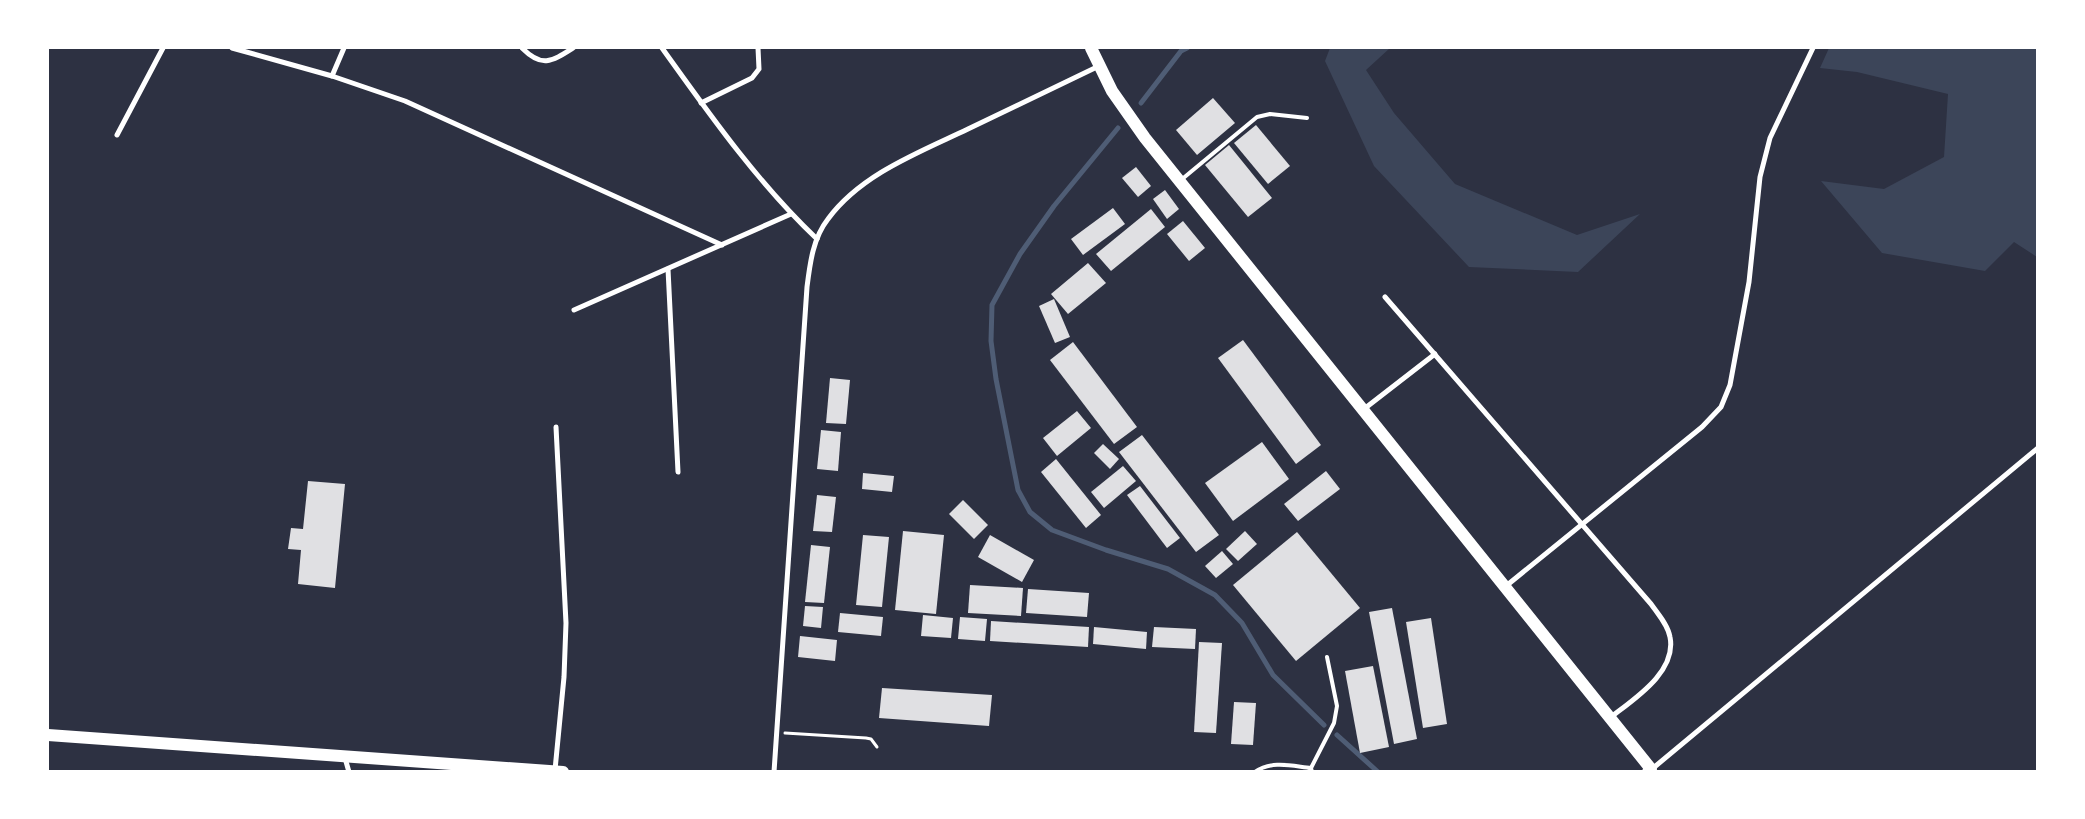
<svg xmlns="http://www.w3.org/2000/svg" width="2085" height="819" font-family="Roboto,sans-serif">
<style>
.green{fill:#3c4559}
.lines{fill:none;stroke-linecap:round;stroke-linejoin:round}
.stream{stroke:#4f5d75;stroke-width:5}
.building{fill:#e0e0e3}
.path{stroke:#fff;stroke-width:3}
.service{stroke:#fff;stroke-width:4}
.minor{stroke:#fff;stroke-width:5}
.primary{stroke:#fff;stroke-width:12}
.trunk{stroke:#fff;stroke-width:12}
</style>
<rect width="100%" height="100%" fill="#2d3142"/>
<!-- green -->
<g class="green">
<path d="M 1330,48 L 1390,48 L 1366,70 L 1394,113 L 1455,184 L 1577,235 L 1640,214 L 1578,272 L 1469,267 L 1374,166 L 1325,61 Z"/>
<path d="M 1829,48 L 2037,48 L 2037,257 L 2014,242 L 1985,271 L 1882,253 L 1821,181 L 1884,189 L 1944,157 L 1948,94 L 1857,72 L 1820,68 Z"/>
</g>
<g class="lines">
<!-- stream -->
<g class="stream">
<path d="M 1141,103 L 1181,51 L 1187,48"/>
<path d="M 1118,128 L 1054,206 L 1020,254 L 992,305 L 991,341 L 996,379 L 1018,490 L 1030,512 L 1052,530 L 1106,550 L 1168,569 L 1215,595 L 1242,623 L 1273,675 L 1324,725"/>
<path d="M 1337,735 L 1378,772"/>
</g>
</g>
<!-- building -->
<g class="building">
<path d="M 1213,98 L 1235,123 L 1197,155 L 1176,130 Z"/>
<path d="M 1256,125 L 1290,166 L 1268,184 L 1234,143 Z"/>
<path d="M 1229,145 L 1272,198 L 1248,217 L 1205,165 Z"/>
<path d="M 1136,167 L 1151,186 L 1138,197 L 1122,178 Z"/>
<path d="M 1165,190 L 1179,209 L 1167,219 L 1153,199 Z"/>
<path d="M 1113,208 L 1125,224 L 1083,255 L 1071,239 Z"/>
<path d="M 1151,209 L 1165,227 L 1111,271 L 1096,254 Z"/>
<path d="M 1183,221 L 1205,248 L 1189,261 L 1167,234 Z"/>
<path d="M 1088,263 L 1106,283 L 1068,314 L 1051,294 Z"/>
<path d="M 1054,299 L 1070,337 L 1055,343 L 1039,306 Z"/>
<path d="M 1243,340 L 1321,445 L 1296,464 L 1218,358 Z"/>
<path d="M 1073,342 L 1137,427 L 1114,444 L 1050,360 Z"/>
<path d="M 830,378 L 850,380 L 846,424 L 826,423 Z"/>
<path d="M 1077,411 L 1091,428 L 1057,456 L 1043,438 Z"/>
<path d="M 821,430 L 841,432 L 838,471 L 817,469 Z"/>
<path d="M 1142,435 L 1219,535 L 1196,552 L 1119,452 Z"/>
<path d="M 1262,442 L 1289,479 L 1233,521 L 1205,483 Z"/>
<path d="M 1103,444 L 1119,459 L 1110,469 L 1094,453 Z"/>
<path d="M 1056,459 L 1101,515 L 1086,528 L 1041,472 Z"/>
<path d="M 1123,466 L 1136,481 L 1104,508 L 1091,492 Z"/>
<path d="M 1326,471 L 1340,489 L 1298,521 L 1284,504 Z"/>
<path d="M 863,473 L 894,476 L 892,492 L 862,489 Z"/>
<path d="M 308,481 L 345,484 L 335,588 L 298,584 L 301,550 L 288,549 L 291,528 L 303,529 Z"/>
<path d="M 1140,486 L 1180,538 L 1167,548 L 1127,495 Z"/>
<path d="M 817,495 L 836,497 L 832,532 L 813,531 Z"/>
<path d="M 963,500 L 988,525 L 974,539 L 949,514 Z"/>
<path d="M 903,531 L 944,535 L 936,614 L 895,610 Z"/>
<path d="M 1245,531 L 1257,544 L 1238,561 L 1226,549 Z"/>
<path d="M 1297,532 L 1360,608 L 1296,661 L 1233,585 Z"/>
<path d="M 863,535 L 889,537 L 882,607 L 856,605 Z"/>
<path d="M 990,535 L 1034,560 L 1022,582 L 978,557 Z"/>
<path d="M 811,545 L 830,547 L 824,603 L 805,602 Z"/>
<path d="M 1222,551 L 1233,564 L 1216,578 L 1205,566 Z"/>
<path d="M 970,585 L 1023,588 L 1021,616 L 968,613 Z"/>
<path d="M 1028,589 L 1089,593 L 1087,617 L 1026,613 Z"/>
<path d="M 805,606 L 823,607 L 821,628 L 803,626 Z"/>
<path d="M 1392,608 L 1417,739 L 1394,744 L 1369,612 Z"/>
<path d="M 840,613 L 883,617 L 881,636 L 838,632 Z"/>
<path d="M 923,615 L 953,618 L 951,638 L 921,636 Z"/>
<path d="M 960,617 L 987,619 L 985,641 L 958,639 Z"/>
<path d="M 1431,618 L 1447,724 L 1423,728 L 1406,622 Z"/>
<path d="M 991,621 L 1089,627 L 1088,647 L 990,641 Z"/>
<path d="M 1094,627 L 1147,632 L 1146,649 L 1093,644 Z"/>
<path d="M 1154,627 L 1196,629 L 1195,649 L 1152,647 Z"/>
<path d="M 800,636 L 837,640 L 835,661 L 798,657 Z"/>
<path d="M 1199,642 L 1222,643 L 1216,733 L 1194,732 Z"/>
<path d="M 1373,666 L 1389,747 L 1360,753 L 1345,671 Z"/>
<path d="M 882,688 L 992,695 L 989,726 L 879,718 Z"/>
<path d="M 1234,702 L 1256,703 L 1253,745 L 1231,744 Z"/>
</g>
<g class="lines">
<!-- path -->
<path class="path" d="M 785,733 L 866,738 L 871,739 L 877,747"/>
<!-- service -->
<g class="service">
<path d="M 1181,180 L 1257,117 L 1270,114 L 1307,118"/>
<path d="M 1255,772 C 1272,760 1292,766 1311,768"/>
<path d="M 1312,772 L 1311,768 L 1334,723 L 1337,706 L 1327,657"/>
</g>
<!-- minor -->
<g class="minor">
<path d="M 232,48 L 332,76 L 405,101 L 722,245"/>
<path d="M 522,48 C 542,68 551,62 573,48"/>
<path d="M 662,48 C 710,115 757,182 817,239"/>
<path d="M 332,76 L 344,48"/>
<path d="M 701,103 L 752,78 L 759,69 L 758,48"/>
<path d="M 117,135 L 163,48"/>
<path d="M 668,269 L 678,472"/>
<path d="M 1385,297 L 1651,604 C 1658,614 1668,625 1670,637 C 1677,672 1634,699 1611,717"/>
<path d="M 574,310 L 791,214"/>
<path d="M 1364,409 L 1435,354"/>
<path d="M 1506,586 L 1702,427 L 1721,407 L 1730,385 L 1749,282 L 1760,177 L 1770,138 L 1813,48"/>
<path d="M 345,758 L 349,772"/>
<path d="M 1652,769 L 2038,448"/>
<path d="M 555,770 L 564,677 L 566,623 L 556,427"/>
<path d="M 774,772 L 807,287 C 810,263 813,238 828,219 C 861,174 920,152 968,129 C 1012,108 1056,87 1099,66"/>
</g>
<!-- primary -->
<path class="primary" d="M 1091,48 L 1112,91 L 1145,138 L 1651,769 L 1648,772"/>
<!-- trunk -->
<path class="trunk" d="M 48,735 L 563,772"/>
</g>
<!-- border -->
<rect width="2085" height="819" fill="none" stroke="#ffffff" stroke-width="98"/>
</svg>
